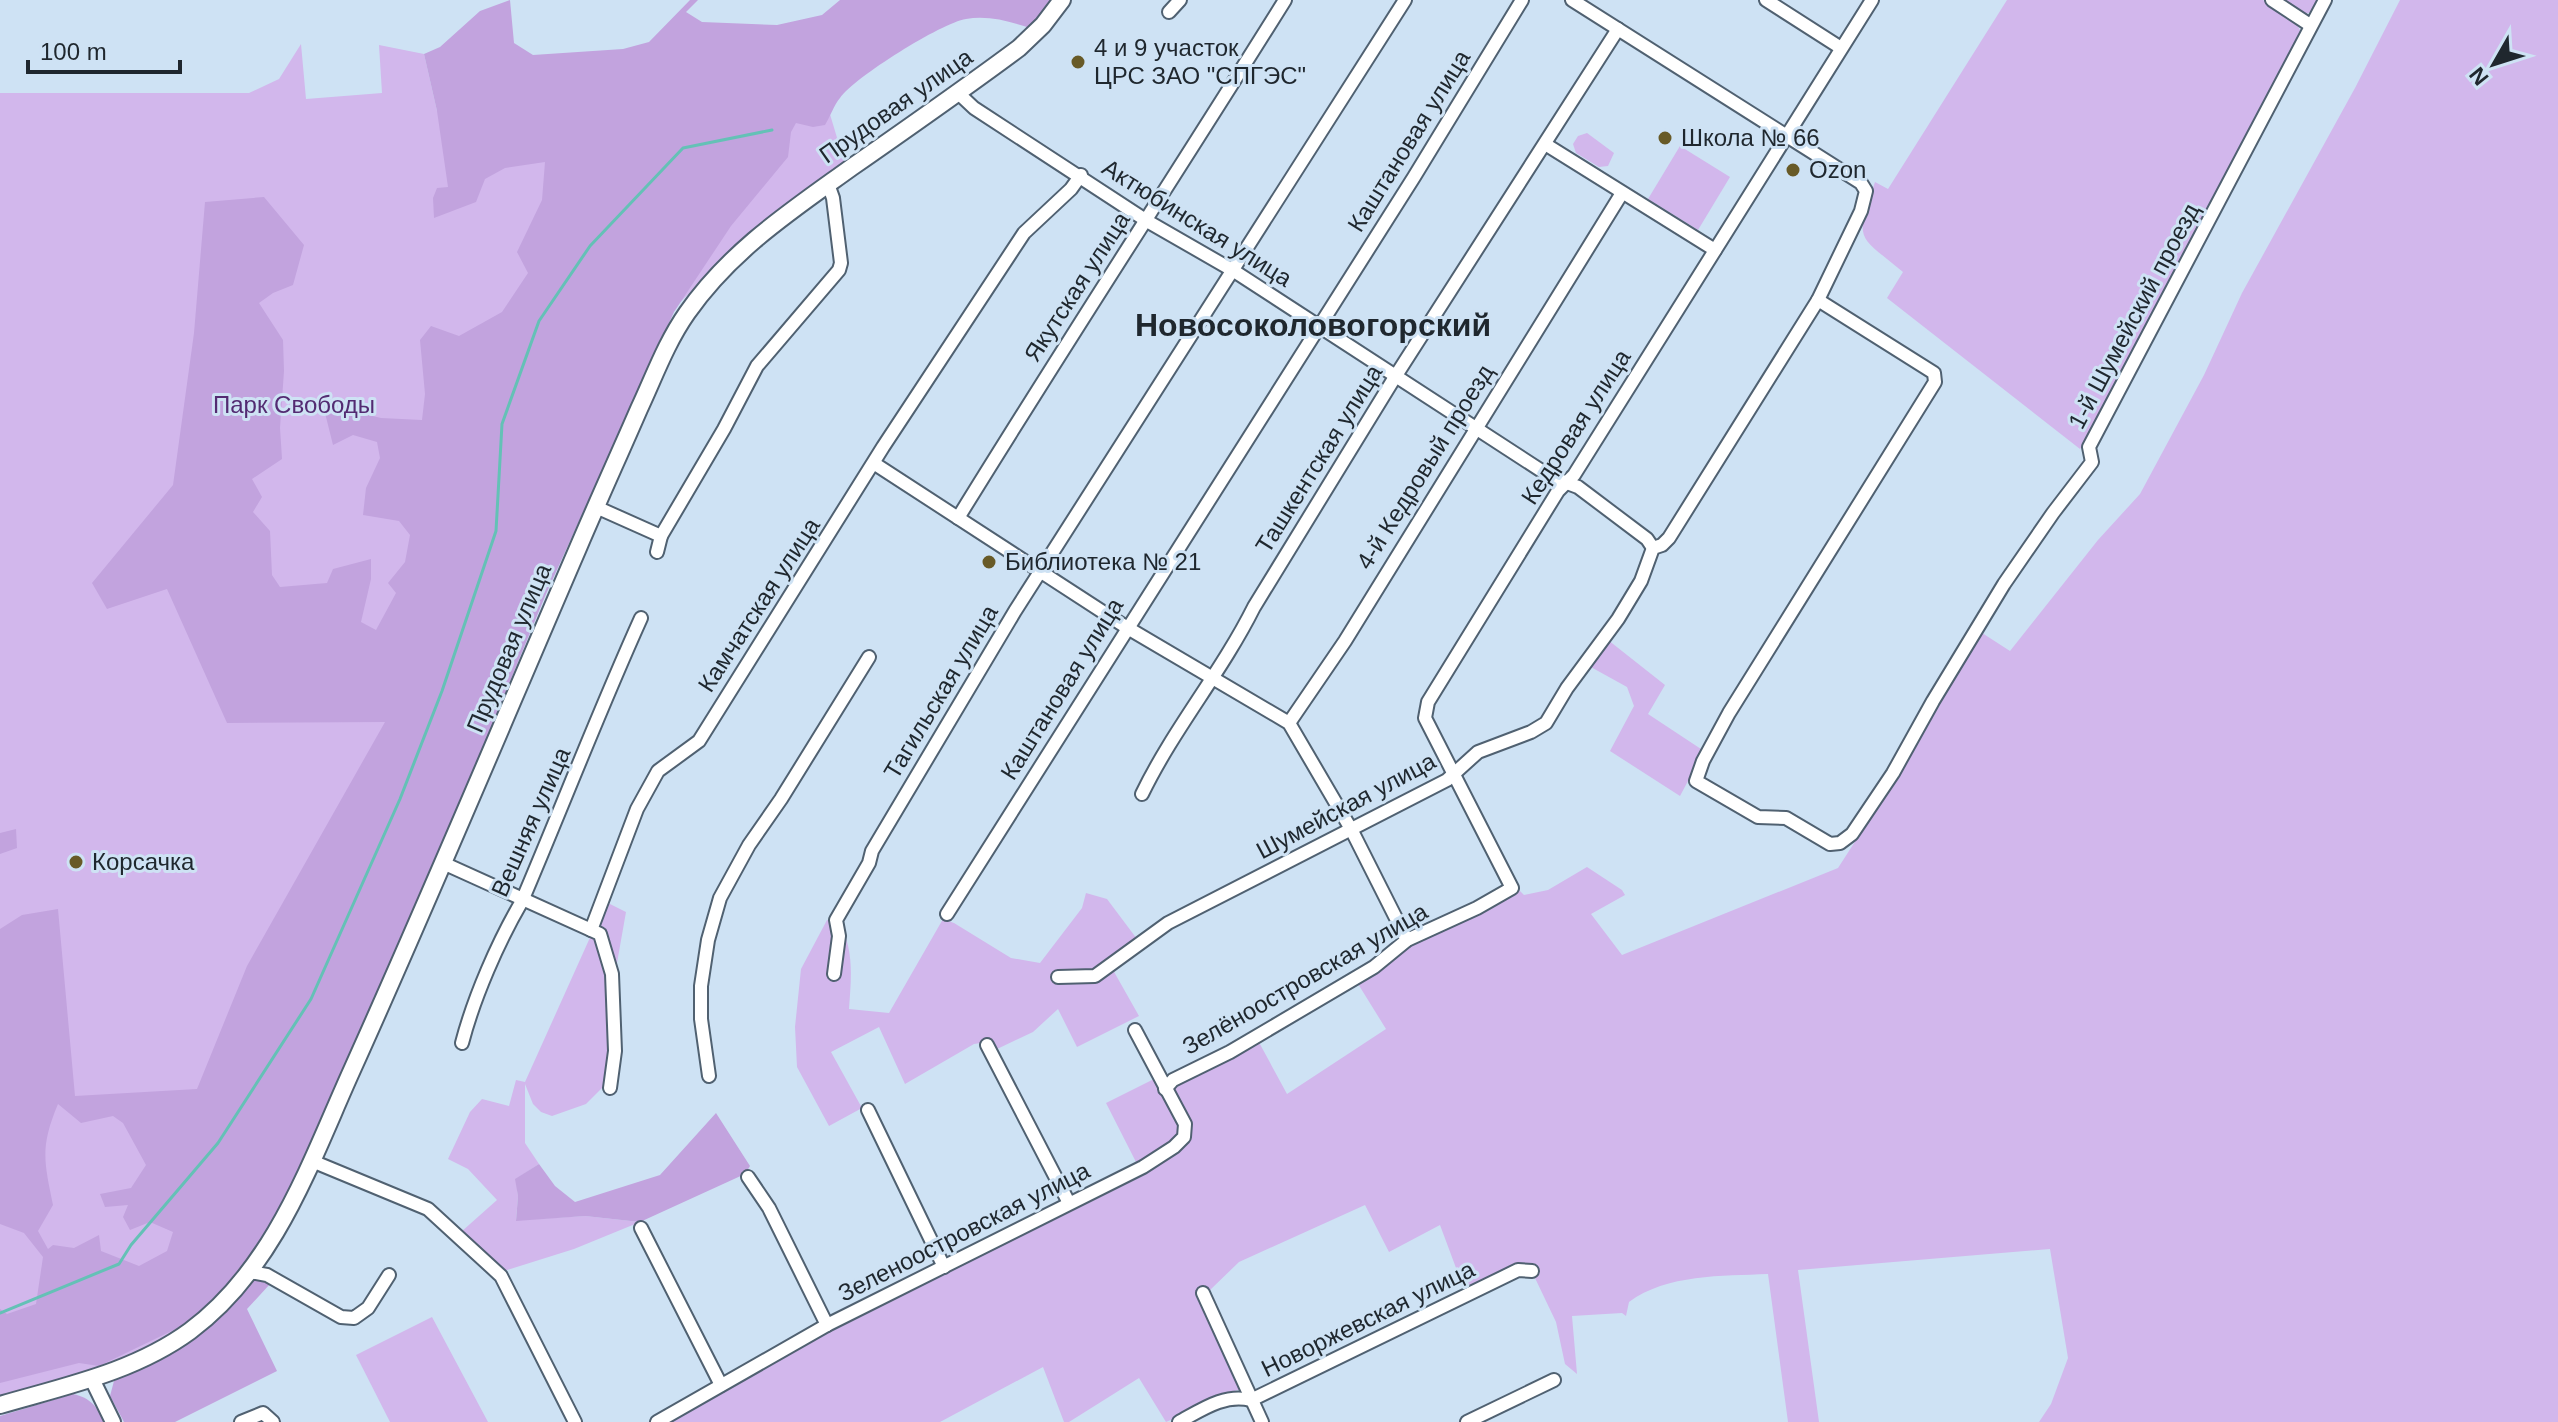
<svg xmlns="http://www.w3.org/2000/svg" width="2558" height="1422" font-family="Arial,sans-serif">
<style>
.green{fill:#d2b7ec}
.forest{fill:#c2a3de;fill-rule:evenodd}
.lines{fill:none;stroke-linecap:round;stroke-linejoin:round}
.stream{stroke:#64c1b6;stroke-width:3}
.minor-casing{stroke:#506171;stroke-width:16}
.tertiary-casing{stroke:#506171;stroke-width:18}
.secondary-casing{stroke:#506171;stroke-width:20}
.minor{stroke:#fff;stroke-width:12}
.tertiary{stroke:#fff;stroke-width:14}
.secondary{stroke:#fff;stroke-width:16}
.poi-dot{fill:#685a27;stroke:#cee2f4;stroke-width:3}
.labels{text-anchor:middle;stroke-width:6;stroke-linejoin:round;paint-order:stroke}
.poi-label{font-size:24px;fill:#1f272e;stroke:#cee2f4;text-anchor:start}
.street-label{font-size:24px;fill:#1f272e;stroke:#cee2f4}
.park-label{font-size:24px;fill:#532b72;stroke:#cee2f4}
.district-label{font-size:32px;font-weight:bold;fill:#1f272e;stroke:#cee2f4}
</style>
<rect width="100%" height="100%" fill="#cee2f4"/>
<!-- green -->
<g class="green">
<path d="M 2007,0 L 2263,0 L 2295,21 L 2301,32 L 2298,46 L 2080,449 L 1887,298 L 1903,272 C 1856,233 1855,242 1875,182 L 1888,189 Z"/>
<path d="M 2277,0 L 2320,0 L 2309,13 L 2301,14 Z"/>
<path d="M 2400,0 L 2558,0 L 2558,1422 L 2039,1422 L 2051,1404 L 2068,1358 L 2050,1249 L 1798,1270 L 1819,1422 L 1788,1422 L 1768,1274 C 1722,1276 1667,1274 1629,1302 L 1626,1316 L 1622,1313 L 1572,1316 L 1577,1374 L 1565,1364 L 1556,1322 L 1535,1278 L 1527,1272 L 1465,1292 L 1440,1225 L 1389,1252 L 1365,1205 L 1239,1262 L 1209,1291 L 1249,1390 L 1237,1390 L 1166,1422 L 1139,1378 L 1069,1422 L 1064,1422 L 1043,1367 L 940,1422 L 667,1422 L 830,1327 L 1132,1177 L 1136,1162 L 1106,1103 L 1154,1079 L 1169,1075 L 1255,1035 L 1287,1094 L 1386,1029 L 1355,979 L 1402,943 L 1517,888 L 1524,895 L 1548,890 L 1587,867 L 1622,890 L 1625,895 L 1591,914 L 1622,955 L 1838,868 L 1898,775 L 1979,631 L 2010,651 L 2098,540 L 2140,494 L 2204,375 L 2242,293 L 2355,88 Z"/>
<path d="M 301,44 L 306,99 L 382,93 L 379,45 L 424,54 L 437,111 L 829,111 L 844,161 L 750,233 L 644,338 L 569,509 L 303,1163 L 270,1236 L 232,1285 L 187,1326 L 123,1362 L 0,1399 L 0,93 L 249,93 L 279,79 Z"/>
<path d="M 1587,133 L 1614,153 L 1608,166 L 1599,167 L 1576,153 L 1573,144 L 1578,136 Z"/>
<path d="M 1680,146 L 1730,177 L 1698,230 L 1648,199 Z"/>
<path d="M 1608,640 L 1665,685 L 1648,714 L 1704,751 L 1680,796 L 1610,751 L 1634,706 L 1627,687 L 1589,666 Z"/>
<path d="M 1086,893 L 1107,899 L 1137,939 L 1113,970 L 1139,1016 L 1077,1047 L 1058,1009 L 1033,1032 L 995,1050 L 987,1042 L 974,1044 L 905,1084 L 879,1027 L 831,1052 L 862,1108 L 829,1126 L 797,1067 L 795,1027 L 801,969 L 827,920 L 838,922 C 855,948 851,979 849,1009 L 889,1013 L 943,919 L 954,923 L 1011,958 L 1040,963 L 1082,908 Z"/>
<path d="M 606,902 L 626,912 L 617,963 L 608,971 L 611,1050 L 603,1087 L 586,1104 L 552,1116 L 541,1112 L 533,1104 L 525,1084 L 525,1143 L 539,1164 L 516,1179 L 518,1196 L 516,1220 L 585,1216 L 640,1222 L 574,1249 L 504,1271 L 461,1232 L 497,1200 L 468,1169 L 448,1159 L 470,1112 L 482,1099 L 509,1106 L 516,1080 L 525,1082 Z"/>
<path d="M 432,1317 L 488,1422 L 390,1422 L 356,1355 Z"/>
</g>
<!-- forest -->
<g class="forest">
<path d="M 510,0 L 514,43 L 533,55 L 623,49 L 649,42 L 690,0 L 698,0 L 686,12 L 702,22 L 777,25 L 822,15 L 840,0 L 1054,0 L 1033,29 C 1012,22 989,15 966,19 C 941,23 855,77 840,98 C 834,105 830,117 825,125 L 813,127 L 796,123 L 791,132 L 788,157 L 731,226 L 674,312 L 546,594 L 415,912 L 268,1237 L 219,1292 L 186,1324 L 99,1366 L 79,1363 L 0,1383 L 0,1309 L 7,1314 L 36,1304 L 43,1257 L 24,1233 L 0,1224 L 0,929 L 22,915 L 58,909 L 75,1096 L 197,1089 L 247,966 L 385,722 L 227,723 L 167,589 L 107,609 L 92,583 L 173,485 L 194,333 L 205,202 L 264,197 L 304,245 L 293,285 L 273,293 L 259,303 L 283,340 L 284,371 L 280,428 L 282,459 L 252,479 L 262,497 L 253,512 L 270,531 L 272,575 L 280,587 L 327,583 L 333,569 L 371,559 L 371,579 L 361,622 L 376,630 L 396,593 L 388,583 L 405,562 L 410,535 L 399,521 L 363,515 L 366,488 L 380,458 L 377,442 L 353,435 L 333,445 L 325,413 L 348,410 L 381,418 L 422,420 L 425,394 L 420,340 L 431,326 L 459,336 L 502,312 L 528,273 L 517,252 L 542,200 L 545,162 L 505,168 L 485,179 L 476,202 L 434,218 L 433,198 L 437,188 L 448,187 L 437,111 L 424,54 L 440,47 L 480,11 ZM 58,1104 L 81,1123 L 113,1116 L 123,1123 L 146,1165 L 131,1188 L 100,1194 L 105,1207 L 128,1205 L 123,1217 L 130,1230 L 150,1222 L 173,1232 L 167,1251 L 139,1266 L 101,1251 L 99,1235 L 74,1248 L 53,1245 L 48,1249 L 38,1231 L 53,1205 C 44,1161 40,1147 58,1104 Z"/>
<path d="M 16,829 L 17,848 L 0,854 L 0,833 Z"/>
<path d="M 716,1113 L 750,1166 L 745,1174 L 640,1222 L 585,1216 L 516,1221 L 518,1196 L 515,1179 L 539,1164 L 555,1186 L 575,1202 L 660,1175 Z"/>
<path d="M 254,1277 L 270,1284 L 247,1309 L 277,1371 L 175,1422 L 124,1422 L 110,1396 L 114,1381 L 155,1359 Z"/>
<path d="M 73,1394 C 91,1398 96,1406 105,1422 L 0,1422 L 0,1416 Z"/>
</g>
<g class="lines">
<!-- stream -->
<path class="stream" d="M 0,1313 L 119,1264 L 131,1245 L 218,1143 L 311,999 L 400,799 L 442,691 L 496,531 L 502,424 L 539,321 L 590,246 L 683,148 L 772,130"/>
<!-- minor casing -->
<g class="minor-casing">
<g id="minor">
<path d="M 1766,0 L 1841,48"/>
<path d="M 2272,0 L 2310,25"/>
<path d="M 1169,12 L 1180,0"/>
<path d="M 957,92 L 974,108 L 1147,221 L 1234,271 L 1551,477 L 1578,487 L 1647,539 L 1653,548"/>
<path d="M 1545,144 L 1715,250"/>
<path d="M 1818,300 L 1934,373 L 1935,382 L 1729,713 L 1703,761 L 1696,781 L 1758,817 L 1786,818 L 1830,844 L 1840,843 L 1852,834 L 1893,773 L 1933,701 L 2004,584 L 2053,513 L 2092,462 L 2089,447 L 2325,0"/>
<path d="M 875,464 L 1126,627 L 1289,723 L 1351,829 L 1407,940"/>
<path d="M 596,507 L 661,536"/>
<path d="M 958,518 C 1065,344 1177,173 1285,0"/>
<path d="M 657,552 L 661,536 L 724,429 L 757,366 L 839,270 L 841,263 L 833,198 L 828,184"/>
<path d="M 1289,723 L 1345,641 L 1622,193"/>
<path d="M 1142,794 C 1174,728 1221,673 1254,607 L 1395,377 L 1618,29"/>
<path d="M 443,863 L 600,934 L 612,974 L 615,1051 L 610,1088"/>
<path d="M 947,914 L 1414,177 L 1522,0"/>
<path d="M 591,930 L 637,809 L 658,771 L 699,741 L 883,447 L 1024,233 L 1071,189 L 1081,175"/>
<path d="M 834,974 L 839,936 L 836,920 L 869,863 L 872,851 L 1015,611 L 1405,0"/>
<path d="M 1058,977 L 1095,976 L 1168,923 L 1447,780 L 1478,752 L 1531,732 L 1546,723 L 1567,688 L 1618,619 L 1641,581 L 1653,548 L 1662,545 L 1669,538 L 1818,300 L 1861,211 L 1866,191 L 1861,183 L 1572,0"/>
<path d="M 462,1043 C 474,997 498,942 522,901 C 562,807 599,711 641,618"/>
<path d="M 987,1045 L 1069,1203"/>
<path d="M 709,1076 L 701,1019 L 701,986 L 708,940 L 720,898 L 749,845 L 781,799 L 869,657"/>
<path d="M 1165,1089 L 1173,1080 L 1230,1052 L 1374,967 L 1407,940 L 1477,908 L 1512,888 L 1425,718 L 1428,702 L 1558,491 L 1574,475 L 1872,0"/>
<path d="M 868,1110 L 944,1267"/>
<path d="M 312,1161 L 428,1209 L 501,1276 L 575,1422"/>
<path d="M 748,1177 L 769,1208 L 827,1325"/>
<path d="M 641,1228 L 721,1385"/>
<path d="M 250,1272 L 267,1275 L 341,1317 L 354,1318 L 368,1308 L 389,1275"/>
<path d="M 1203,1293 L 1262,1422"/>
<path d="M 241,1422 L 263,1413 L 273,1422"/>
<path d="M 657,1422 L 827,1325 L 1143,1167 L 1174,1147 L 1184,1137 L 1185,1124 L 1135,1030"/>
<path d="M 1179,1422 C 1201,1410 1225,1393 1251,1400 L 1518,1270 L 1532,1271"/>
<path d="M 1467,1422 L 1554,1380"/>
</g>
</g>
<!-- tertiary casing -->
<g class="tertiary-casing">
<path id="tertiary" d="M 92,1379 L 113,1422"/>
</g>
<!-- secondary casing -->
<g class="secondary-casing">
<path id="secondary" d="M 0,1405 C 65,1386 134,1372 190,1331 C 275,1268 310,1163 352,1070 C 430,897 503,722 578,548 C 598,501 619,455 639,409 C 654,377 666,343 687,313 C 731,250 791,211 852,167 C 908,128 964,89 1019,48 L 1043,25 L 1062,0"/>
</g>
<!-- minor -->
<use href="#minor" class="minor"/>
<!-- tertiary -->
<use href="#tertiary" class="tertiary"/>
<!-- secondary -->
<use href="#secondary" class="secondary"/>
</g>
<!-- markers -->
<g class="poi-dot">
<circle cx="1078" cy="62" r="8"/>
<circle cx="1665" cy="138" r="8"/>
<circle cx="1793" cy="170" r="8"/>
<circle cx="989" cy="562" r="8"/>
<circle cx="76" cy="862" r="8"/>
</g>
<g class="labels">
<!-- poi labels -->
<g class="poi-label">
<text x="1094" y="56">4 и 9 участок<tspan x="1094" dy="28">ЦРС ЗАО "СПГЭС"</tspan></text>
<text x="1681" y="146">Школа № 66</text>
<text x="1809" y="178">Ozon</text>
<text x="1005" y="570">Библиотека № 21</text>
<text x="92" y="870">Корсачка</text>
</g>
<!-- street labels -->
<g class="street-label">
<text transform="translate(896 106) rotate(-35)" y="8">Прудовая улица</text>
<text transform="translate(1409 141) rotate(-58)" y="8">Каштановая улица</text>
<text transform="translate(1197 223) rotate(32)" y="8">Актюбинская улица</text>
<text transform="translate(1077 287) rotate(-57)" y="8">Якутская улица</text>
<text transform="translate(2134 316) rotate(-62)" y="8">1-й Шумейский проезд</text>
<text transform="translate(1576 427) rotate(-57)" y="8">Кедровая улица</text>
<text transform="translate(1319 459) rotate(-58)" y="8">Ташкентская улица</text>
<text transform="translate(1425 467) rotate(-58)" y="8">4-й Кедровый проезд</text>
<text transform="translate(759 605) rotate(-57)" y="8">Камчатская улица</text>
<text transform="translate(509 648) rotate(-67)" y="8">Прудовая улица</text>
<text transform="translate(1062 689) rotate(-58)" y="8">Каштановая улица</text>
<text transform="translate(941 692) rotate(-59)" y="8">Тагильская улица</text>
<text transform="translate(1346 806) rotate(-28)" y="8">Шумейская улица</text>
<text transform="translate(531 822) rotate(-66)" y="8">Вешняя улица</text>
<text transform="translate(1305 979) rotate(-30)" y="8">Зелёноостровская улица</text>
<text transform="translate(964 1232) rotate(-27)" y="8">Зеленоостровская улица</text>
<text transform="translate(1368 1319) rotate(-26)" y="8">Новоржевская улица</text>
</g>
<!-- park labels -->
<g class="park-label">
<text x="294" y="413">Парк Свободы</text>
</g>
<!-- district labels -->
<g class="district-label">
<text x="1313" y="336">Новосоколовогорский</text>
</g>
</g>
<!-- north arrow -->
<g transform="translate(2494 64) rotate(231)" stroke="#cee2f4" stroke-width="6" paint-order="stroke">
<path d="M0-6L14 30L0 20L-14 30Z" fill="#1f272e"/>
<text y="-12" font-size="22" font-weight="bold" text-anchor="middle" fill="#1f272e">N</text>
</g>
<!-- scale -->
<path d="M28 60v12h152v-12" fill="none" stroke="#1f272e" stroke-width="4"/>
<text x="40" y="60" font-size="24" fill="#1f272e" stroke="#cee2f4" stroke-width="6" paint-order="stroke">100 m</text>
</svg>
